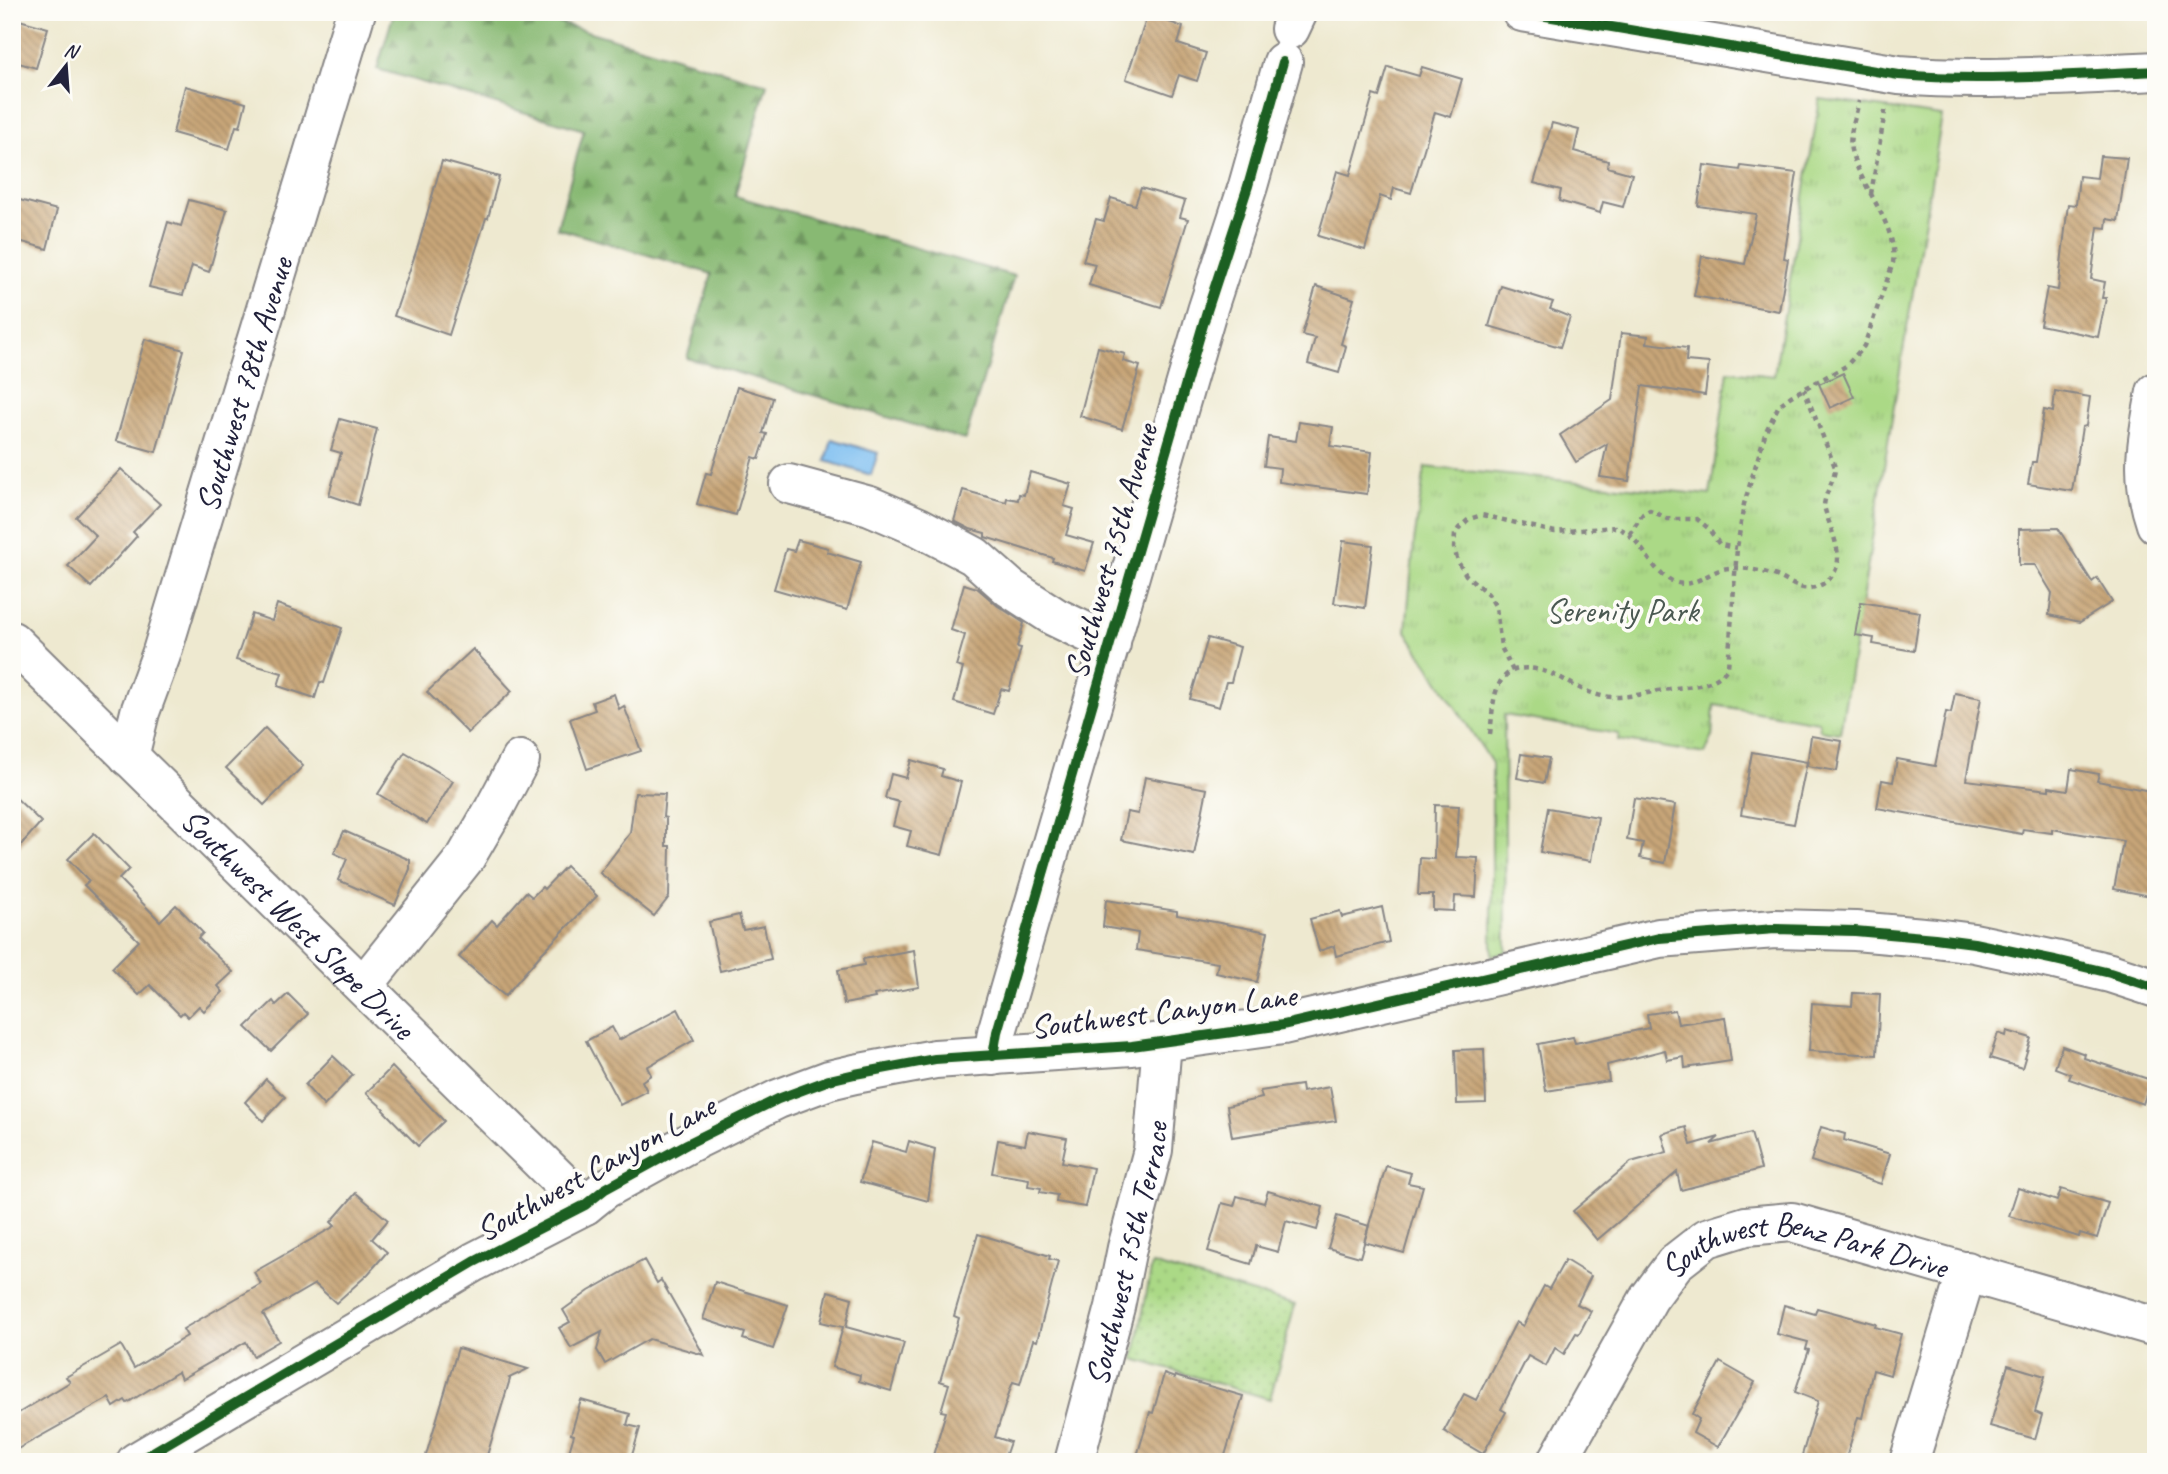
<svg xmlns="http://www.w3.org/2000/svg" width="2168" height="1474" font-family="Caveat,sans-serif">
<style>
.grass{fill:url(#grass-dots);stroke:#667e60;stroke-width:2}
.forest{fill:url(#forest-firs);stroke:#556e57;stroke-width:2}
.park{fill:url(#park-tufts);stroke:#667e60;stroke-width:2}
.water{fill:#7cbef1;stroke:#4f7096;stroke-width:2}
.building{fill:url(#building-back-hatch)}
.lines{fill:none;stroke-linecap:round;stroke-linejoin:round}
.minor-casing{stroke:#888686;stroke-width:42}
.path{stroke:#888686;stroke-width:4.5;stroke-dasharray:5 5;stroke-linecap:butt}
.minor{stroke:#fff;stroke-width:38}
.cycleway-casing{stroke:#fdfcf7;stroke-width:15}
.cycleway{stroke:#1b5e20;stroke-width:10}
.labels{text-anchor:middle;stroke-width:7;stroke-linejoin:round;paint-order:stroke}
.street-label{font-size:33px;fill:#22223b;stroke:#fdfcf7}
.park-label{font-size:33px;fill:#4b5952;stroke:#fdfcf7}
</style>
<defs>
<pattern id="grass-dots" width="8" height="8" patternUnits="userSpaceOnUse" patternTransform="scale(1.75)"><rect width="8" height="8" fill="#abd986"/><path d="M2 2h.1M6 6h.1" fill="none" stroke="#93ba75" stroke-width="1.8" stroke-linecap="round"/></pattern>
<pattern id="forest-firs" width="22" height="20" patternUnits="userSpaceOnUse" patternTransform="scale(1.75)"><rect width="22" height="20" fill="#88b973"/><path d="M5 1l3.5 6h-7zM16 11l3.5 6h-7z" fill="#6f9660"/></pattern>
<pattern id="park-tufts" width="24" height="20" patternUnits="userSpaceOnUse" patternTransform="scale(1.75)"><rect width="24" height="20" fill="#abd986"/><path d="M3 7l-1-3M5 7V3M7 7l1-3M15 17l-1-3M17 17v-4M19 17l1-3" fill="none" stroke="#93ba75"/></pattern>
<pattern id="building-back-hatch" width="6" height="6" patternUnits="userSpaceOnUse" patternTransform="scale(1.75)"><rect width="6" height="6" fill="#c8a678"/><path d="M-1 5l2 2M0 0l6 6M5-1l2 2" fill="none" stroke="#a28764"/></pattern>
</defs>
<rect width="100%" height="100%" fill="#fdfcf7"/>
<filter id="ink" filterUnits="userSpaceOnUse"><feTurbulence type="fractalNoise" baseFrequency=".0143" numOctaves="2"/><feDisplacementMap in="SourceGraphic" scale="14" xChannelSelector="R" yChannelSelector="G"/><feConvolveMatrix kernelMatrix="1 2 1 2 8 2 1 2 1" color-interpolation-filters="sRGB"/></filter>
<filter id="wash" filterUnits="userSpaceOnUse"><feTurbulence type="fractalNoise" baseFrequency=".00686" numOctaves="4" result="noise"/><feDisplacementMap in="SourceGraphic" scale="28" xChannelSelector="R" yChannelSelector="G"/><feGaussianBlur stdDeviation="1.57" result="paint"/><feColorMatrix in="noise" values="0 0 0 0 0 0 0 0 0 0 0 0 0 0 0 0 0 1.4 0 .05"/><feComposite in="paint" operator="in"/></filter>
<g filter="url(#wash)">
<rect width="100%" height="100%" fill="#eee9d0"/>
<!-- grass -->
<path class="grass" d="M 1152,1264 L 1295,1305 L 1270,1399 L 1134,1359 Z"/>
<!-- forest -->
<path class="forest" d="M 394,12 L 522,12 L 767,84 L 735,196 L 1014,276 L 965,440 L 687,358 L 712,274 L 557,228 L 584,130 L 377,69 Z"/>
<!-- park -->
<path class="park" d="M 1820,99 L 1942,116 L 1840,733 L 1819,730 L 1819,722 L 1714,705 L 1712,738 L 1705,754 L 1618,740 L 1619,734 L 1504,715 L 1506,953 L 1492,956 L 1492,763 L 1406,631 L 1414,542 L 1425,467 L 1710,495 L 1728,371 L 1774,376 Z"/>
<!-- water -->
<path class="water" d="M 832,439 L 878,453 L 871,475 L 826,461 Z"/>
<g id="blocks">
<!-- building -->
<g class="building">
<path d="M 1148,14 L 1183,27 L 1178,44 L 1206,53 L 1197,81 L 1179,75 L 1172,95 L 1126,79 Z"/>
<path d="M 12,18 L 48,28 L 36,68 L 12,61 Z"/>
<path d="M 1388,67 L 1419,76 L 1422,67 L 1462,79 L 1451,117 L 1435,112 L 1411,193 L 1394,188 L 1391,200 L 1380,196 L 1365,250 L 1318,236 L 1337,171 L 1350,175 L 1373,95 L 1379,97 Z"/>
<path d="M 185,86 L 246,103 L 240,127 L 236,126 L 229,149 L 173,133 Z"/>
<path d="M 1552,123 L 1579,130 L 1574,151 L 1608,161 L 1607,167 L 1632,174 L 1623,207 L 1603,202 L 1600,213 L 1559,201 L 1561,190 L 1534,183 Z"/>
<path d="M 2100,156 L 2127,158 L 2118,221 L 2107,219 L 2106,228 L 2098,227 L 2091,279 L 2105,282 L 2102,298 L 2106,298 L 2098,337 L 2040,325 L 2047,288 L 2058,290 L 2068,204 L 2076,205 L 2079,176 L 2097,178 Z"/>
<path d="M 442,161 L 499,177 L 488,218 L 486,218 L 449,335 L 394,316 L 419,243 Z"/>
<path d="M 1704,165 L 1740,170 L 1741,166 L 1797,173 L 1784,258 L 1788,259 L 1779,311 L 1694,296 L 1702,256 L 1745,264 L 1756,214 L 1698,206 Z"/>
<path d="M 1141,188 L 1185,201 L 1180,217 L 1188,219 L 1161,307 L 1089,285 L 1095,264 L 1083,261 L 1096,219 L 1104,221 L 1111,198 L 1135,205 Z"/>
<path d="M 12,198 L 57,210 L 47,249 L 12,239 Z"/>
<path d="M 189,200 L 227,210 L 209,272 L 192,266 L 183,295 L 149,287 L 168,222 L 181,226 Z"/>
<path d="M 1316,286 L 1354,299 L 1341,344 L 1346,346 L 1339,373 L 1308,364 L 1315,338 L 1302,335 Z"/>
<path d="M 1501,286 L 1553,302 L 1550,309 L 1570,317 L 1560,347 L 1489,326 Z"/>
<path d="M 1621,333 L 1648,336 L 1647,343 L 1687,348 L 1686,361 L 1709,363 L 1705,395 L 1642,386 L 1629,481 L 1600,477 L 1607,444 L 1576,462 L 1560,435 L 1612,400 Z"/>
<path d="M 145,339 L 184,350 L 156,452 L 116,441 Z"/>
<path d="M 1098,347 L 1125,354 L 1123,361 L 1140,366 L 1122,429 L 1080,416 Z"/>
<path d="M 1843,373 L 1854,397 L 1830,408 L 1819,384 Z"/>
<path d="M 737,387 L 773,398 L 763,433 L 767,434 L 759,459 L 753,457 L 736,515 L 697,504 L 706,473 L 711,474 Z"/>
<path d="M 2055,391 L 2090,397 L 2086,426 L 2082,427 L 2072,491 L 2028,484 L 2032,462 L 2036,462 L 2044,410 L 2053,412 Z"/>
<path d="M 340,419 L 377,429 L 358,505 L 329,495 L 341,453 L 331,450 Z"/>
<path d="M 1299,422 L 1333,427 L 1330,446 L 1372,452 L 1367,494 L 1279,482 L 1280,468 L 1264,466 L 1268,437 L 1296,441 Z"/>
<path d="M 121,469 L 160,504 L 133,532 L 137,536 L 91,587 L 68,566 L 96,536 L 76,517 Z"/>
<path d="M 1030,472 L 1071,484 L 1064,506 L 1074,509 L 1066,535 L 1094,543 L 1085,571 L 1052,561 L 1053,558 L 985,537 L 985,533 L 970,529 L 954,521 L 963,490 L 1006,502 L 1007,498 L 1018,500 L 1019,494 L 1024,495 Z"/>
<path d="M 2058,528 L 2092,582 L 2097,578 L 2112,602 L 2080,622 L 2049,615 L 2052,593 L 2035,565 L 2019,565 L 2019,529 Z"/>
<path d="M 798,540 L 828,548 L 827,552 L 861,562 L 847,610 L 774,589 L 786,549 L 794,551 Z"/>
<path d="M 1343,541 L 1373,545 L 1365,608 L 1334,603 Z"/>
<path d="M 964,584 L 977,588 L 998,606 L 1024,623 L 1017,647 L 1021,648 L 1009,691 L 1001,689 L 993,714 L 954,702 L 963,668 L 956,666 L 965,635 L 951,630 Z"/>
<path d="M 1861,602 L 1920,612 L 1914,651 L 1873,644 L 1874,638 L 1855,635 Z"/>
<path d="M 277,604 L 342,628 L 324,683 L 320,682 L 315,698 L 278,686 L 282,673 L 236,660 L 252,614 L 272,621 Z"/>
<path d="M 1208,638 L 1240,647 L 1231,682 L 1226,682 L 1219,707 L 1190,699 Z"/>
<path d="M 473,649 L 512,691 L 468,733 L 427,692 Z"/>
<path d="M 1955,693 L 1981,698 L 1966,780 L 2049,790 L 2049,787 L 2068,790 L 2071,769 L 2099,774 L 2097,781 L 2156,792 L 2156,897 L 2114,889 L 2123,841 L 2052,829 L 2052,833 L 2023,829 L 2022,834 L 1877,808 L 1882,780 L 1893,782 L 1897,759 L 1935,766 L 1946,712 L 1951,713 Z"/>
<path d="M 614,694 L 619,709 L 624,706 L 641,751 L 587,769 L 570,719 L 595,710 L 592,702 Z"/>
<path d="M 265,728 L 303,766 L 264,805 L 226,768 Z"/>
<path d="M 1811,736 L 1842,741 L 1837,771 L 1807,766 Z"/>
<path d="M 405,752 L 453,781 L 427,824 L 378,794 Z"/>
<path d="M 1752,752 L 1807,762 L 1794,824 L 1741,815 Z"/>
<path d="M 1521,754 L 1549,758 L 1544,783 L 1517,778 Z"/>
<path d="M 911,760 L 943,769 L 941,776 L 961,782 L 942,855 L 907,846 L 911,831 L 893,826 L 899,802 L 885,798 L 891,774 L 906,778 Z"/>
<path d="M 1145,777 L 1207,789 L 1194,855 L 1121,840 L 1127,812 L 1138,814 Z"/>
<path d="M 635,793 L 665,794 L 663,817 L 666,818 L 666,846 L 670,846 L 669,897 L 654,916 L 600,873 L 630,833 Z"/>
<path d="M 12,794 L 41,822 L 12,855 Z"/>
<path d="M 1634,798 L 1675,805 L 1665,863 L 1640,858 L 1643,843 L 1627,840 Z"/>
<path d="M 1435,805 L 1459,806 L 1456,857 L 1478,858 L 1476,897 L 1455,896 L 1454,911 L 1433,910 L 1433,895 L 1418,895 L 1420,858 L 1434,859 Z"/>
<path d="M 1548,808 L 1598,817 L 1591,861 L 1540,852 Z"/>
<path d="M 344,831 L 410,860 L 410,869 L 395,905 L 338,880 L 347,859 L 334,853 Z"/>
<path d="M 94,833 L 129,869 L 119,879 L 160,921 L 176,905 L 203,933 L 198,938 L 233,972 L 218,986 L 223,992 L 204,1011 L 199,1006 L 188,1017 L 183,1012 L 180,1015 L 150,985 L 139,995 L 112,968 L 139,941 L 84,885 L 89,881 L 68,859 Z"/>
<path d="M 566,866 L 597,896 L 542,953 L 505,996 L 459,957 L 492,920 L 497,925 L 526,892 L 532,897 L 542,887 L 544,889 Z"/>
<path d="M 1106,900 L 1177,911 L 1177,915 L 1268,932 L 1257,982 L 1216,973 L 1218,963 L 1136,950 L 1138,933 L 1103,927 Z"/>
<path d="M 1382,907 L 1389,942 L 1336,956 L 1334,946 L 1319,951 L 1310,919 L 1340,911 L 1342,917 Z"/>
<path d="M 739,915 L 743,930 L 764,926 L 771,959 L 720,971 L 709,922 Z"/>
<path d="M 914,950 L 919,987 L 874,995 L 875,998 L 844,1004 L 838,970 L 864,965 L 863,959 Z"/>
<path d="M 1853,993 L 1880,994 L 1877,1055 L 1809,1051 L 1812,1003 L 1852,1006 Z"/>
<path d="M 288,994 L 308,1014 L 271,1051 L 246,1027 L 273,1001 L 276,1005 Z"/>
<path d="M 678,1009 L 694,1040 L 647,1067 L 651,1075 L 642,1081 L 647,1091 L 620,1105 L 586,1041 L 612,1027 L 619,1040 Z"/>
<path d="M 1675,1010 L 1678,1024 L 1725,1017 L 1731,1061 L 1685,1068 L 1684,1057 L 1667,1060 L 1665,1050 L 1607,1065 L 1609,1081 L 1546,1091 L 1538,1044 L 1573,1037 L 1575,1043 L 1649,1028 L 1647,1014 Z"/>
<path d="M 2007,1031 L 2031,1038 L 2022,1068 L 1990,1058 L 1998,1033 L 2006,1036 Z"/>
<path d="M 2062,1046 L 2085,1054 L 2084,1058 L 2151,1080 L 2143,1104 L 2069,1079 L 2071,1074 L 2055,1068 Z"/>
<path d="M 1484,1049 L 1486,1103 L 1457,1104 L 1455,1050 Z"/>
<path d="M 333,1056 L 353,1075 L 324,1106 L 305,1085 Z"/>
<path d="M 392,1067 L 444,1121 L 418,1146 L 383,1110 L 384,1109 L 366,1093 Z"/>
<path d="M 266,1079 L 285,1097 L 263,1121 L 245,1102 Z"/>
<path d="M 1301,1085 L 1302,1092 L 1330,1087 L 1336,1121 L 1232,1137 L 1227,1106 L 1262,1098 L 1260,1091 Z"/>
<path d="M 1686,1127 L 1691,1145 L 1719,1137 L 1711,1144 L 1751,1133 L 1761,1169 L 1681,1190 L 1677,1172 L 1597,1240 L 1573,1211 L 1631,1162 L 1667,1152 L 1662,1134 Z"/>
<path d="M 1821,1127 L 1845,1134 L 1844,1140 L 1890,1154 L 1881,1184 L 1811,1161 Z"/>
<path d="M 1028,1131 L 1067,1138 L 1062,1162 L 1093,1168 L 1085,1207 L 1056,1202 L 1057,1195 L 1040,1192 L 1041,1188 L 1028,1186 L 1029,1179 L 992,1173 L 998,1140 L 1025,1145 Z"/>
<path d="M 909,1141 L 935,1149 L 928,1201 L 860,1182 L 872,1142 L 906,1152 Z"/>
<path d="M 1386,1166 L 1411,1173 L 1408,1183 L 1423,1186 L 1404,1253 L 1364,1242 Z"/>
<path d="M 2018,1188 L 2057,1201 L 2061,1189 L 2108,1203 L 2097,1238 L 2080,1233 L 2079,1237 L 2009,1216 Z"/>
<path d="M 1268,1191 L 1323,1207 L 1317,1230 L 1286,1221 L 1278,1252 L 1256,1246 L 1251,1264 L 1208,1251 L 1222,1203 L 1234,1206 L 1237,1196 L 1264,1203 Z"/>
<path d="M 356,1193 L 388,1220 L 372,1239 L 387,1252 L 368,1274 L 336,1303 L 315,1284 L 263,1314 L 279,1341 L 253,1356 L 246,1342 L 181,1379 L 178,1372 L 127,1403 L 125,1400 L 114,1407 L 109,1398 L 12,1452 L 12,1417 L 70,1382 L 66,1377 L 121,1345 L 134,1368 L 187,1336 L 183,1329 L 261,1284 L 254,1272 L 335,1226 L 331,1222 Z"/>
<path d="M 1337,1216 L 1369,1226 L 1360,1257 L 1328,1248 Z"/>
<path d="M 978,1234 L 1050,1256 L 1049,1259 L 1058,1261 L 1037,1341 L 1033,1340 L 1020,1384 L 1013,1382 L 1010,1390 L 995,1437 L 1010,1442 L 1003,1462 L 931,1462 L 946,1412 L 941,1411 L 949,1384 L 940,1381 L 959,1318 L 954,1316 Z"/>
<path d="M 644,1260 L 657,1283 L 661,1280 L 704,1355 L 649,1339 L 605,1364 L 597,1350 L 602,1332 L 571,1348 L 559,1328 L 570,1322 L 563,1310 L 589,1291 Z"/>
<path d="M 1565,1260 L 1591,1276 L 1577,1304 L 1591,1311 L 1579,1334 L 1576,1333 L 1564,1354 L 1555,1348 L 1546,1366 L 1528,1356 L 1501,1409 L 1506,1412 L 1483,1454 L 1444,1431 L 1464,1394 L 1476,1400 L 1516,1322 L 1523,1326 L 1544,1286 L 1549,1289 Z"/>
<path d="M 715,1282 L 788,1305 L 773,1349 L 743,1339 L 745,1333 L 703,1319 Z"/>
<path d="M 828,1291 L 852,1298 L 846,1327 L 904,1343 L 891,1391 L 859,1381 L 860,1375 L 832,1367 L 843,1327 L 821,1322 Z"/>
<path d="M 1784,1305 L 1815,1314 L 1817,1308 L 1876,1324 L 1875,1327 L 1901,1334 L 1890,1375 L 1873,1370 L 1862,1418 L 1858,1417 L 1845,1462 L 1800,1462 L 1818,1401 L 1795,1392 L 1809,1350 L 1806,1349 L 1808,1342 L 1777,1334 Z"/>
<path d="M 458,1348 L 528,1369 L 509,1378 L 510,1379 L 485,1462 L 424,1462 Z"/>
<path d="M 1720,1362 L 1755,1382 L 1718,1447 L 1693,1433 L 1699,1419 L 1692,1414 Z"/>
<path d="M 2008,1365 L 2045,1376 L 2035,1412 L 2042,1415 L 2035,1439 L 1990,1426 Z"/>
<path d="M 1164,1374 L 1175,1378 L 1175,1376 L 1243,1396 L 1223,1462 L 1157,1462 L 1137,1456 L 1150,1412 L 1153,1413 Z"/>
<path d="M 581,1400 L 630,1414 L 627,1425 L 640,1428 L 630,1462 L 566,1462 L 574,1435 L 571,1434 Z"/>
</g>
</g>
</g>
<g filter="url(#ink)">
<use href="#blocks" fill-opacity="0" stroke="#888686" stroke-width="2"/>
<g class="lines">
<!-- minor casing -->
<g class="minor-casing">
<g id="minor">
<path d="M 1522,12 L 1899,75 C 1984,82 2070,75 2156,71"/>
<path d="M 1290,29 L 1298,12"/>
<path d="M 2156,392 C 2147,441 2139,475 2156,524"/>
<path d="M 789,484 L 870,506 L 919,527 L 974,556 L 1010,588 L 1055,617 L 1111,644"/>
<path id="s1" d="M 12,641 L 585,1205"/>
<path id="s2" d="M 129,757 L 140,712 L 161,655 L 356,12"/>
<path d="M 364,985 L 466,857 L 494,809 L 520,760"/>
<path d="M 993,1056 L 997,1032 L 1207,311 L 1248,186 L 1283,62"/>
<path d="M 136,1462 L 474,1262 L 585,1205 L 605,1189 L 687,1144 L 778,1099 L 829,1080 L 855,1074 L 935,1059 L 1132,1046 L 1283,1025 L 1659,938 L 1775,929 L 1855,931 L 1935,938 L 1974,943 L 2055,960 L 2110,973 L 2156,988"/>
<path id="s3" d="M 1074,1462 L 1115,1307 L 1127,1248 L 1153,1150 L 1162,1042"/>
<path id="s4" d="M 1557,1462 L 1649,1298 L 1675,1263 L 1707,1238 L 1746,1226 L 1792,1222 L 2156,1327"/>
<path d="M 1909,1462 L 1967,1271"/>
</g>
</g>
<!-- path -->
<g class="path">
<path d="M 1871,194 L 1886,106"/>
<path d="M 1629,534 L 1643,514 L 1650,510 L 1668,519 L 1697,519 L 1708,528 L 1720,545 L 1737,548"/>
<path d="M 1513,671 L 1501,647 L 1496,607 L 1488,594 L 1466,575 L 1458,562 L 1454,548 L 1455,534 L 1459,528 L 1469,519 L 1482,515 L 1555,532 L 1615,527 C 1643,536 1647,569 1672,581 C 1695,592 1710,567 1732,568 C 1748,568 1764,571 1779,577 C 1787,581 1794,586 1803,588 C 1821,590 1839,576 1838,557 C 1837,540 1828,522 1824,506 C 1825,491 1835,481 1835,467 L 1804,389"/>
<path d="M 1490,734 C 1492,720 1492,705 1496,692 C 1506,658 1539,667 1563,679 C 1575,686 1588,693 1602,696 C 1626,700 1652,691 1676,688 C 1695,686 1717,685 1728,667 L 1737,548 L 1744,504 L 1766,431 L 1779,405 L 1791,396 L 1846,366 L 1864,346 L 1893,263 C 1898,225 1860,186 1851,150 C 1848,135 1856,116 1859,101"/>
</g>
<!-- minor -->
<use href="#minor" class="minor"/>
<!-- cycleway casing -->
<g class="cycleway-casing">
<g id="cycleway">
<path d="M 1522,12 L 1899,75 C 1984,82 2070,75 2156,71"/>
<path d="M 993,1056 L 997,1032 L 1207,311 L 1248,186 L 1283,62"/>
<path d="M 136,1462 L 474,1262 L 585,1205 L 605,1189 L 687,1144 L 778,1099 L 829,1080 L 855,1074 L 935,1059 L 1132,1046 L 1283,1025 L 1659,938 L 1775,929 L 1855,931 L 1935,938 L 1974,943 L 2055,960 L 2110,973 L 2156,988"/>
</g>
</g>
<!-- cycleway -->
<use href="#cycleway" class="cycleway"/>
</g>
</g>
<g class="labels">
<!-- street labels -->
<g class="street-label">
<text dy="12" stroke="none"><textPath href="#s2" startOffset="390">Southwest 78th Avenue</textPath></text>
<text transform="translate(1110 551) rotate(-74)" y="12">Southwest 75th Avenue</text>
<text dy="12" stroke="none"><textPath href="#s1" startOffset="402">Southwest West Slope Drive</textPath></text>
<text transform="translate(1163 1010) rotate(-7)" y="12">Southwest Canyon Lane</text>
<text transform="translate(595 1167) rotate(-29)" y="12">Southwest Canyon Lane</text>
<text dy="12" stroke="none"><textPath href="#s3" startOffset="215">Southwest 75th Terrace</textPath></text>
<text dy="12" stroke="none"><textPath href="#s4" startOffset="369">Southwest Benz Park Drive</textPath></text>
</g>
<!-- park labels -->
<g class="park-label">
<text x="1622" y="622">Serenity Park</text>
</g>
</g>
<!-- margin -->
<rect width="2168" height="1474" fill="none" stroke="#fdfcf7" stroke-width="42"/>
<!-- north arrow -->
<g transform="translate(66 66) rotate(17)" stroke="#fdfcf7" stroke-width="5" paint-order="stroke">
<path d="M0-5L12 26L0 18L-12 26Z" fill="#22223b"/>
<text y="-10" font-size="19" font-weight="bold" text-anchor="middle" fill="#22223b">N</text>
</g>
</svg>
